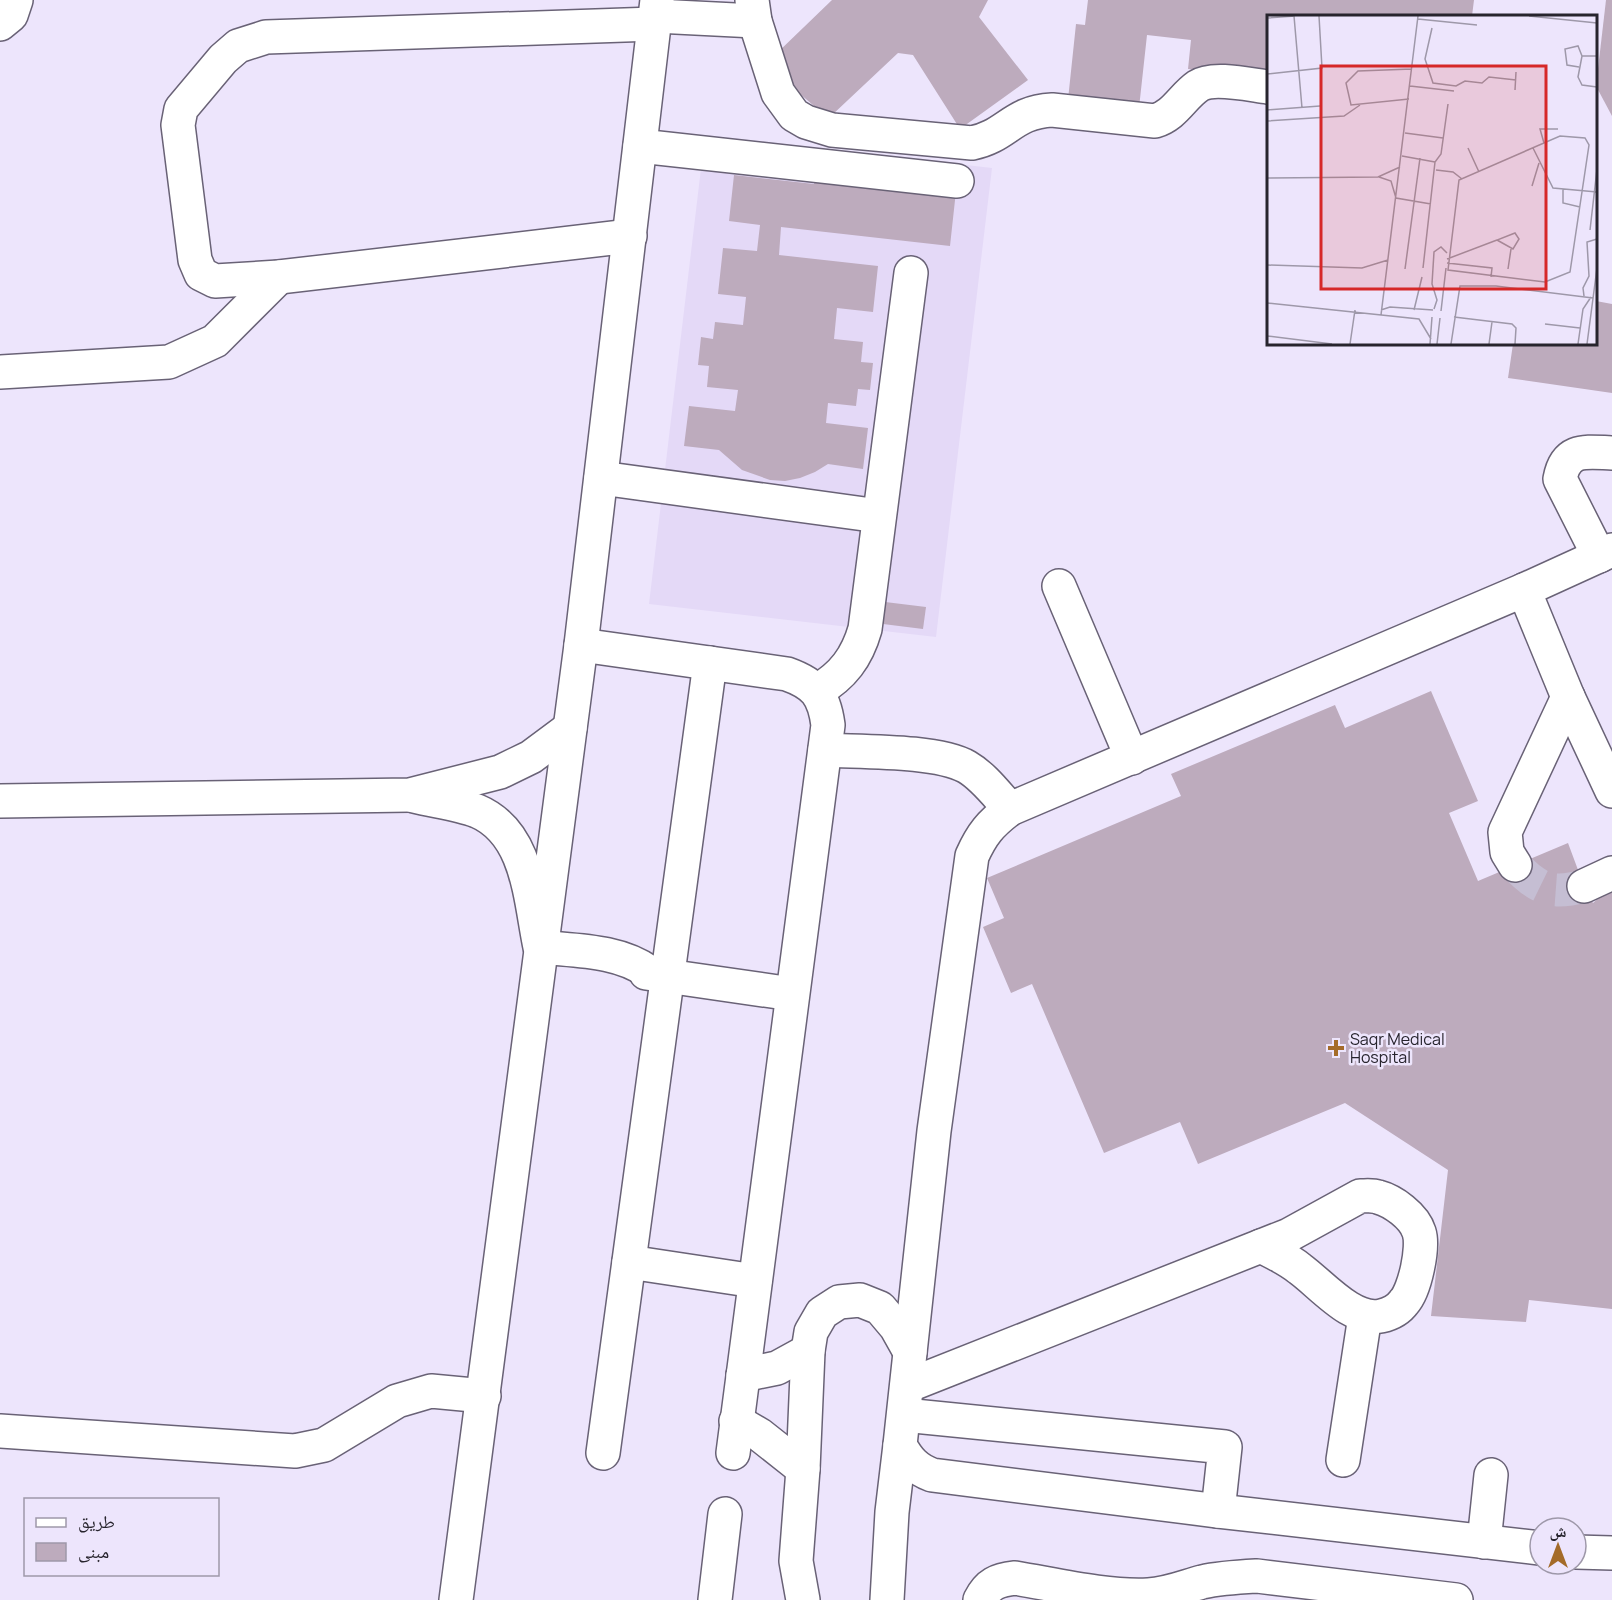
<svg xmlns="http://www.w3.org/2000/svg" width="1612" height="1600" font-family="Manrope,'Noto Naskh Arabic',sans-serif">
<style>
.built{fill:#e4d9f7}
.building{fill:#bdabbd}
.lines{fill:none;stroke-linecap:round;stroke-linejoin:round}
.minor-tunnel{stroke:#c5bed3;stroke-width:33;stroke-dasharray:33 16;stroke-linecap:butt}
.minor-casing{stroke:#696276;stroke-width:36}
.minor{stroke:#fff;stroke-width:33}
.poi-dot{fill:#a46b29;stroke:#ede5fc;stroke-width:2}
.labels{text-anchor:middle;stroke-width:5;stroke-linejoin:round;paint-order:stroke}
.poi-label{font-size:16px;fill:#27242d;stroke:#ede5fc;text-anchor:start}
.inset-road{fill:none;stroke:#9e98a9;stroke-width:1.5}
.view{fill:#d62828;fill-opacity:0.15;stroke:#d62828;stroke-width:3}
.inset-edge{fill:none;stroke:#27242d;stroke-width:3}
</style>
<rect width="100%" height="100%" fill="#ede5fc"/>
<!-- built -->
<path class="built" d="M 705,135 L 992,168 L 936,637 L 649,604 Z"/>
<!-- building -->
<g class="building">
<path d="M 832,0 L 988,0 L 979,17 L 1028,80 L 960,129 L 913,55 L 898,53 L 831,116 L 814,106 L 799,93 L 790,81 L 776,54 Z"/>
<path d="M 1088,0 L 1474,0 L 1472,16 L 1268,16 L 1268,78 L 1188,69 L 1191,40 L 1147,35 L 1138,117 L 1067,109 L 1076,24 L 1085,25 Z"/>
<path d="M 1606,0 L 1612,0 L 1612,116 L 1596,86 Z"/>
<path d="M 734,175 L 814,184 L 815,175 L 956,191 L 950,246 L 781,227 L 779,255 L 878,266 L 873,312 L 837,308 L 834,339 L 863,342 L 861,362 L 873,363 L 870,390 L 858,389 L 856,406 L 828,403 L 826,423 L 868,428 L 863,469 L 828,464 L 815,472 L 800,478 L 785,481 L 770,480 L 742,470 L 719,450 L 684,446 L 689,406 L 735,411 L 738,390 L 707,387 L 709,366 L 698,365 L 701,337 L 713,339 L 715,322 L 743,325 L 746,297 L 718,294 L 723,248 L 757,251 L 760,225 L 729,221 Z"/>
<path d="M 1596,301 L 1612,304 L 1612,393 L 1508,378 L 1513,344 L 1596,344 Z"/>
<path d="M 877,601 L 926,607 L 923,629 L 875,623 Z"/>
<path d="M 1431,691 L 1478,801 L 1449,813 L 1478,881 L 1568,843 L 1584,886 L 1593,903 L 1612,886 L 1612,1309 L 1529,1300 L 1526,1322 L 1431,1316 L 1448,1170 L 1345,1103 L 1198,1164 L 1180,1122 L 1104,1153 L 1032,984 L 1011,993 L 983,927 L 1004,918 L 987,878 L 1181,796 L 1171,774 L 1335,705 L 1345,728 Z"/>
</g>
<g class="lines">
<!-- minor-tunnel -->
<path class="minor-tunnel" d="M 1515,865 C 1538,889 1551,895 1584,886"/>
<!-- minor casing -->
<g class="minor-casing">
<g id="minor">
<path d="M 752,0 L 755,21 L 778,93 L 794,115 L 806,122 L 832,130 L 972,143 C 1007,136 1012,112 1052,110 L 1155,121 C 1175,115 1182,97 1198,86 C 1213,76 1251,85 1268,87"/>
<path d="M 656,16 L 755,21"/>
<path d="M 0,24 L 11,15 L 16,0"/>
<path d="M 640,146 L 957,181"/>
<path d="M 630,236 L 279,277 L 215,281 L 201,274 L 195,260 L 178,125 L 181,109 L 223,59 L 238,46 L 266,37 L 654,24"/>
<path d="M 0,372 L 169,362 L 215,341 L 279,277"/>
<path d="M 601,478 L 879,516"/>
<path d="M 1599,556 L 1560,479 C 1566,447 1586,452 1612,453"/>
<path d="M 1059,586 L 1132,758"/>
<path d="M 1524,590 L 1568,697 L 1612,791"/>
<path d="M 581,645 L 787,674 C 815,684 824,695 828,725 L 733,1453"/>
<path d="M 817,691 C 843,676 857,657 865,629 L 911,273"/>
<path d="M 825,750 C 861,752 937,750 967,767 C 984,777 997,795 1010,809"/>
<path d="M 414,796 C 434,801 458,804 477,811 C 529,833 530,900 540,947 C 577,951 618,950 649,972"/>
<path d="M 0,801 L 410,795 L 500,772 L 531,757 L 570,728"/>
<path d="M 1515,865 L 1507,852 L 1505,832 L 1568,697"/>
<path d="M 1584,886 L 1612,873"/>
<path d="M 646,973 L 792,994"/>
<path d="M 1360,1196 C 1366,1196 1372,1195 1378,1197 C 1393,1201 1414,1216 1419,1232 C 1424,1247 1415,1290 1404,1302 C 1399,1309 1390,1314 1381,1316 C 1352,1322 1322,1285 1300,1269 C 1288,1259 1274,1253 1261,1246 L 1289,1235 Z"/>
<path d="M 629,1262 L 755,1281"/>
<path d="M 743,1375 L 777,1368 L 808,1351"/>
<path d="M 907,1386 L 1261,1246"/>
<path d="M 904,1415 L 1225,1447 L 1218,1511"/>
<path d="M 736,1421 L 760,1435 L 803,1469"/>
<path d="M 0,1431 L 295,1451 L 324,1445 L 397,1401 L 431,1391 L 484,1396"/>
<path d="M 603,1453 L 710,663"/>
<path d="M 1343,1460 L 1365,1316"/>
<path d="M 1484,1542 L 1491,1475"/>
<path d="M 1540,1548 L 1218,1511 L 932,1475 C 916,1469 908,1460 900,1445 L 934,1131 L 972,856 C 982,834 990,824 1010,809 L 1524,590 L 1612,550"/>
<path d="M 1576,1552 L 1612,1553"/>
<path d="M 456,1600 L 581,645 L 657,0"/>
<path d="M 715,1600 L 725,1514"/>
<path d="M 803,1600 L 796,1561 L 803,1469 L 808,1351 L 811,1332 L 822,1313 L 839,1302 L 860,1300 L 880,1308 L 896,1327 L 910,1352"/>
<path d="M 887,1600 L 892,1512 L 900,1445"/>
<path d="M 980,1600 C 988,1584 997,1580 1015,1578 C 1057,1585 1106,1597 1148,1595 C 1168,1594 1184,1587 1202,1582 C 1220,1578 1239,1577 1257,1576 L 1456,1600"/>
</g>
</g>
<!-- minor -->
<use href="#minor" class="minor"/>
</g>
<!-- markers -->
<path class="poi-dot" d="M1333 1039h6v6h6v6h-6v6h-6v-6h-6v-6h6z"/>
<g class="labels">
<!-- poi labels -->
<g class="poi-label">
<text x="1350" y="1045">Saqr Medical<tspan x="1350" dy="18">Hospital</tspan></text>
</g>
</g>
<!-- overview -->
<g transform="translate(1267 15)">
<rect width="330" height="330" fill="#ede5fc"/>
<path class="inset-road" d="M 27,1 L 35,93M 262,1 L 330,8M 0,3 L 28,1M 151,4 L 210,10M 165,13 L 158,44 L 166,68 L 189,71 L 198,66 L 215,68 L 222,62 L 249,65M 330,41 L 315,41 L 311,62 L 315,70 L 330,72M 312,52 L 300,50 L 298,34 L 311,31 L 315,41M 0,59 L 55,53 L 52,1M 143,71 L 187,76M 248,75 L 249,57M 142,84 L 84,90 L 79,68 L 91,56 L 145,54M 0,95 L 53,91M 0,106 L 77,101 L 93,90M 138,118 L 176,123M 293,121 L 318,123 L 322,130 L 303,257 L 278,267 L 181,255 L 192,165 ZM 277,128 L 273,114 L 291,114M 201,133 L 212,157M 266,133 L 286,173 L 330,177M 135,141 L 168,147M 169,155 L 186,157 L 195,164M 112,162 L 124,166 L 129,183 L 164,189M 0,163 L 111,162 L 133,152M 265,171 L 272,148M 296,174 L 296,188 L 313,192M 323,215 L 330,154M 248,218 L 252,224 L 246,234 L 230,225 ZM 180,244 L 230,225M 180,248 L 225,253 L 224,262M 0,250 L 95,253 L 121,245M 156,253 L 168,147 L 174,139 L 181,89M 138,254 L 153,143M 241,254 L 244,234M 317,281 L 316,273 L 322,261 L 320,227 L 330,224M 0,288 L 152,304 L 164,324M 167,294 L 170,285 L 165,269 L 167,237 L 174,232 L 180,238M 114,295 L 123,292 L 166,295M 147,295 L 155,262M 174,296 L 179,253M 114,300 L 151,1M 187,302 L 245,309 L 249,313 L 248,329M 278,309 L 313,313M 0,321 L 65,329M 83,329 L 88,295M 163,329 L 165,302M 170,329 L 173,303M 184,329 L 193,271 L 229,271 L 326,283M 222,329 L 225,307M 311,329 L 316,294 L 324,282M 320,329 L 330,253"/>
<path class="view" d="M 54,51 L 279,51 L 279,274 L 54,274 Z"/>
<rect width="330" height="330" class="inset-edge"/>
</g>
<!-- legend -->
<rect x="24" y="1498" width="195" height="78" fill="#ede5fc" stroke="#9e98a9" stroke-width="1.5"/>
<rect x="36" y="1518" width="30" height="9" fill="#ffffff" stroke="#9e98a9" stroke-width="1.5"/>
<text x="78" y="1528" font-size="18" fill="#27242d">طريق</text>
<rect x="36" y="1543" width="30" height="18" fill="#bdabbd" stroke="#9e98a9" stroke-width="1.5"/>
<text x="78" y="1558" font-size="18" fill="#27242d">مبنى</text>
<!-- north arrow -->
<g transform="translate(1558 1546)"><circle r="28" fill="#ede5fc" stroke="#9e98a9" stroke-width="1.5"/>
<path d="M0-4.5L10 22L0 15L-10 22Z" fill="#a46b29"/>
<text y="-9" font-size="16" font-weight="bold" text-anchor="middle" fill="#27242d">ش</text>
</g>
</svg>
